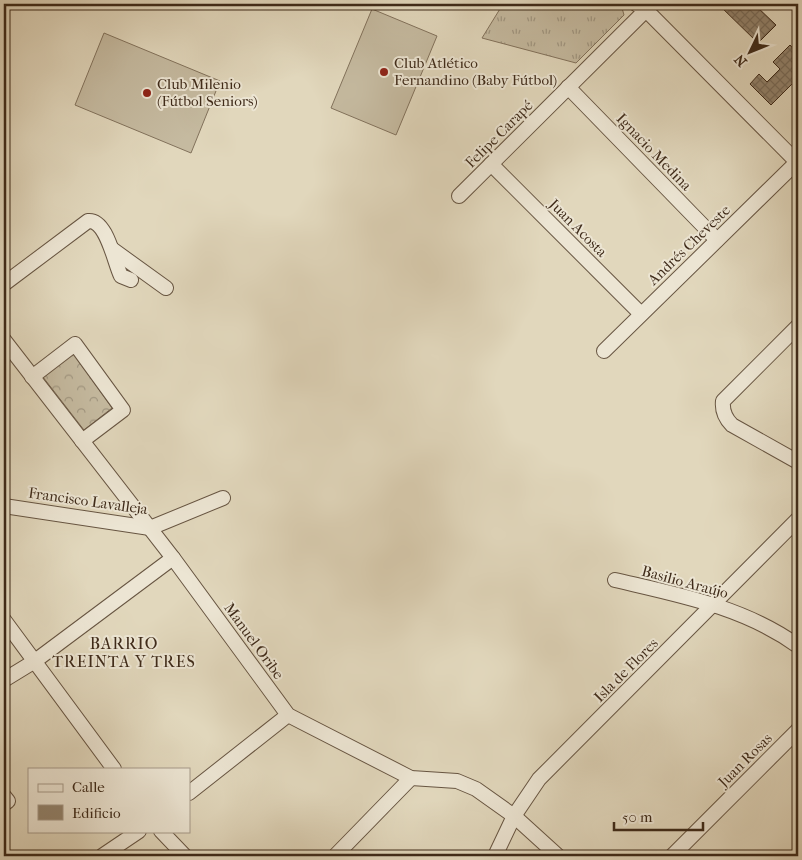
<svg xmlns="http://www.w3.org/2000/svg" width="802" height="860" font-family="'IM FELL French Canon',serif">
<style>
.grass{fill:url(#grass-tufts);stroke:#82725c}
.park{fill:url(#park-crowns);stroke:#82725c}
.pitch{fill:#c5baa0;stroke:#82725c}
.building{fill:url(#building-cross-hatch);stroke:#3e2a19}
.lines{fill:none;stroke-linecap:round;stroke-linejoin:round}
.minor-casing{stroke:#675542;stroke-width:16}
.minor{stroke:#ece5d3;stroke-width:14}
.poi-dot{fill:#8f2418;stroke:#ece5d3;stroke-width:2}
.labels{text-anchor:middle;stroke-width:4;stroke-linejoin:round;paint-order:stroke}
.poi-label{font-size:15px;fill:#3e2a19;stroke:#ece5d3;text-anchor:start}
.street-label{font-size:15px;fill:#3e2a19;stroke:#ece5d3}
.neighbourhood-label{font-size:16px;letter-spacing:1px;fill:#3e2a19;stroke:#ece5d3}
</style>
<defs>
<pattern id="grass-tufts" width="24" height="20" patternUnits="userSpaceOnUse" patternTransform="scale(1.25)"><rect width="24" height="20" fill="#c5baa0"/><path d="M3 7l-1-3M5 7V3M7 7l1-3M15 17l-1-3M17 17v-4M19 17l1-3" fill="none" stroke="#a19782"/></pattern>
<pattern id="park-crowns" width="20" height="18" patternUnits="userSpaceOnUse" patternTransform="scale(1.25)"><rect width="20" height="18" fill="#c5baa0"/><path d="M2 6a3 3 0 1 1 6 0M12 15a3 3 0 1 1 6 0" fill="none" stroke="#a19782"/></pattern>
<pattern id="building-cross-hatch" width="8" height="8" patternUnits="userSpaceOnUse" patternTransform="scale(1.25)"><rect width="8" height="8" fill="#93846e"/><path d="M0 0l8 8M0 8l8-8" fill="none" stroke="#796c5a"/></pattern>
</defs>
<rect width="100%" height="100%" fill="#e1d7bc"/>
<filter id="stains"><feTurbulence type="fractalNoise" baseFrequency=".004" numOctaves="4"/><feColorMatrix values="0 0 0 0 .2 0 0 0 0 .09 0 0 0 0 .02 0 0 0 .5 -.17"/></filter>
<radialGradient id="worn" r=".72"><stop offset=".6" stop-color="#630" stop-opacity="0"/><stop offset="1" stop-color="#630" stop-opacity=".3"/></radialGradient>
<!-- grass -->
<path class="grass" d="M 503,4 L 613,4 L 622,8 L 624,15 L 576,63 L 482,38 Z"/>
<!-- park -->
<path class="park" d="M 73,353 L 112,408 L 84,430 L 43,377 Z"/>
<!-- pitch -->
<g class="pitch">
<path d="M 372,9 L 437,36 L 396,135 L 331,108 Z"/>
<path d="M 104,33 L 220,81 L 191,153 L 75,105 Z"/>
</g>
<!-- building -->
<g class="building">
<path d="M 718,4 L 754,4 L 776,25 L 758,43 Z"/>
<path d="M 790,45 L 798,54 L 798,78 L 771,105 L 750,84 L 759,74 L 767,82 L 780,69 L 773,62 Z"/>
</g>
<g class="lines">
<!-- minor casing -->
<g class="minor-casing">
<g id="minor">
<path d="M 636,4 L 646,10 L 798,163"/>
<path d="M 568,87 L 717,240"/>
<path d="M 491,164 L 641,314"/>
<path d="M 459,196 L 646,10"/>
<path d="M 112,249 L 166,288"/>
<path d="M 4,284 L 88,221 C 107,219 114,262 121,276 L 131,280"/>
<path d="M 798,326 L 723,401 C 722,410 725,418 732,425 L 798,462"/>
<path d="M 4,340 L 173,558 L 288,715 L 411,778 L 457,781 L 476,789 L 514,816 L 558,856"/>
<path d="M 604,351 L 797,162"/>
<path d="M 32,377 L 75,344 L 123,410 L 82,441"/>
<path d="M 4,506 L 150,528 L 223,498"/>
<path d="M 615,580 C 679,595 744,607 798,646"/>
<path d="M 4,620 L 114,769"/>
<path d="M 4,680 L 35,661 L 173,558"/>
<path d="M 189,793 L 288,715"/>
<path d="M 4,796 L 8,801 L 4,804"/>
<path d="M 161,831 L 185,856"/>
<path d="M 102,856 L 139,831"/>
<path d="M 335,856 L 411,778"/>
<path d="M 495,856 L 514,816 L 539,779 L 798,519"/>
<path d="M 672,856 L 798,730"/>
</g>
</g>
<!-- minor -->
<use href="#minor" class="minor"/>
</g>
<!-- markers -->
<g class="poi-dot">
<circle cx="384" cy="72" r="5"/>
<circle cx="147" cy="93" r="5"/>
</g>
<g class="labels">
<!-- poi labels -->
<g class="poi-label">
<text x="394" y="68">Club Atlético<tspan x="394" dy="17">Fernandino (Baby Fútbol)</tspan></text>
<text x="157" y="89">Club Milenio<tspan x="157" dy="17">(Fútbol Seniors)</tspan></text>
</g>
<!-- street labels -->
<g class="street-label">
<text transform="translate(499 134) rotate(-45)" y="5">Felipe Carapé</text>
<text transform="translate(654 152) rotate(46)" y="5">Ignacio Medina</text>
<text transform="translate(578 228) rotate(45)" y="5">Juan Acosta</text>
<text transform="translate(689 245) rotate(-44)" y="5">Andrés Cheveste</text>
<text transform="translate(88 501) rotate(8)" y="5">Francisco Lavalleja</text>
<text transform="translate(685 582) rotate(15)" y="5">Basilio Araújo</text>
<text transform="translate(254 641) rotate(54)" y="5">Manuel Oribe</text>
<text transform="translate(626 670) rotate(-45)" y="5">Isla de Flores</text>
<text transform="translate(745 760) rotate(-45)" y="5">Juan Rosas</text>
</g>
<!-- neighbourhood labels -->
<g class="neighbourhood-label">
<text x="124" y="649">BARRIO<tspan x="124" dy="18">TREINTA Y TRES</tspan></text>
</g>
</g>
<!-- margin -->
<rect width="802" height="860" fill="none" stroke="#e1d7bc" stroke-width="20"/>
<rect x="5" y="5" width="792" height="850" fill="none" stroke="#3e2a19" stroke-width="2.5"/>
<rect x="10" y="10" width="782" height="840" fill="none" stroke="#3e2a19"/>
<!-- legend -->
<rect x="28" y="768" width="162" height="65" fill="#ece5d3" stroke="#a69a89"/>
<rect x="38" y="784" width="25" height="8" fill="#ece5d3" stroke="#a69a89"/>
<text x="72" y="792" font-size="15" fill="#3e2a19">Calle</text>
<rect x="38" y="805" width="25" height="15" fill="#93846e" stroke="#a69a89"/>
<text x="72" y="818" font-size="15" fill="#3e2a19">Edificio</text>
<!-- north arrow -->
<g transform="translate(750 52) rotate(227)" stroke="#ece5d3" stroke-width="4" paint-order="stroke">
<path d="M0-4L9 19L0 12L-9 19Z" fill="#3e2a19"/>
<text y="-8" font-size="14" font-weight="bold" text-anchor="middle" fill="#3e2a19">N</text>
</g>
<!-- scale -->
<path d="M614 822v8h89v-8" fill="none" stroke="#3e2a19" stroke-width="2.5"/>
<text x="622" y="822" font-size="15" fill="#3e2a19" stroke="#ece5d3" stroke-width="4" paint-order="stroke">50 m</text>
<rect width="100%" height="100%" filter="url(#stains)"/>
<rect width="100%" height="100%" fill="url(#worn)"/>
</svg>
